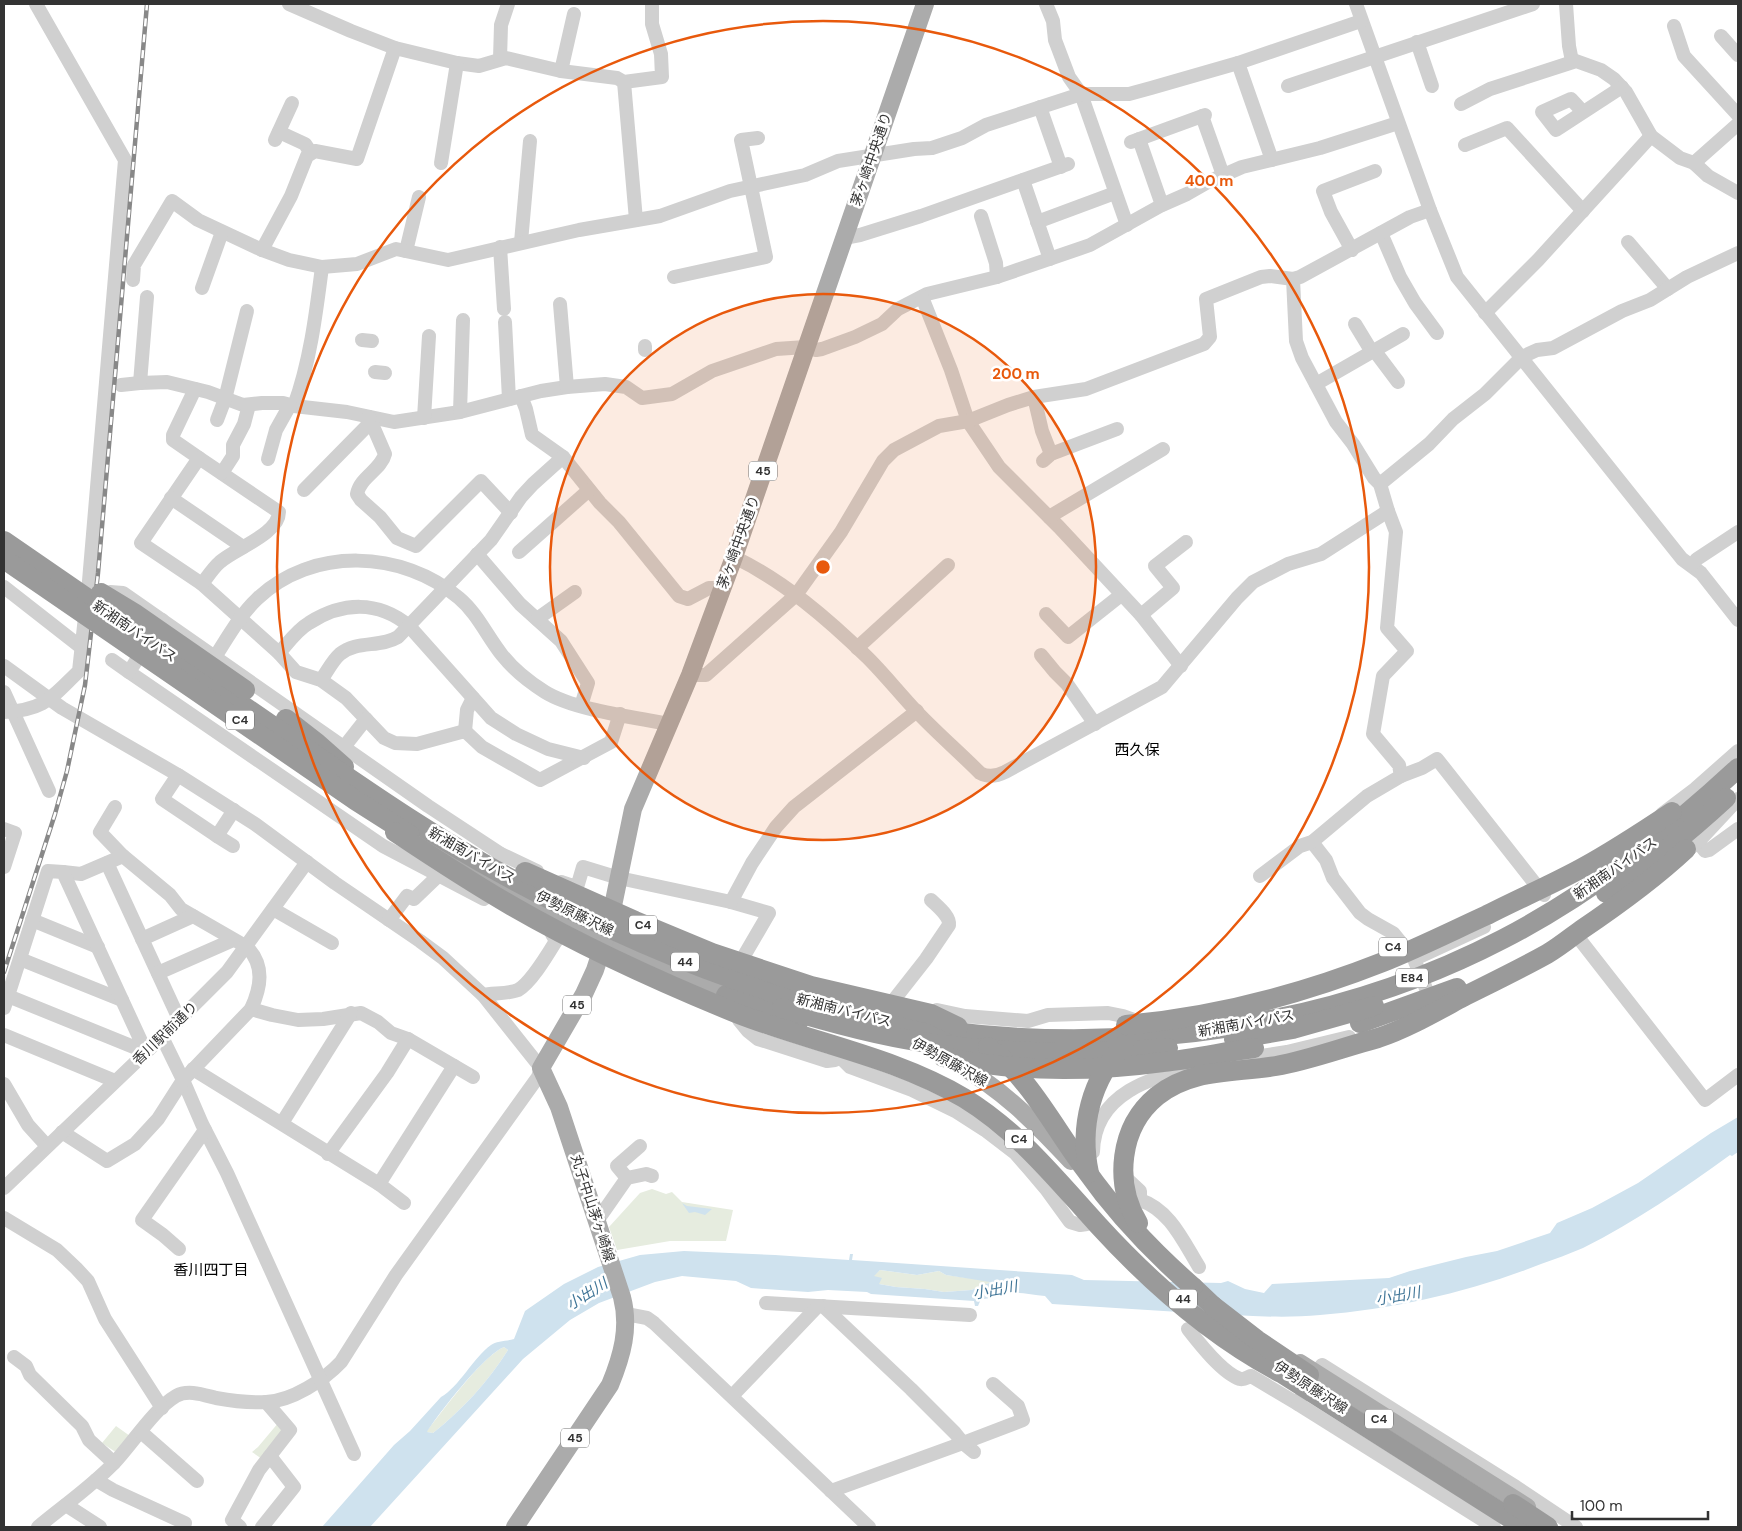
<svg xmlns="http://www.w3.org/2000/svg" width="1742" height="1531" font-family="'DM Sans','Noto Sans JP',sans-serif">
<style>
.green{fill:#e6ecdf}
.water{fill:#cfe2ee;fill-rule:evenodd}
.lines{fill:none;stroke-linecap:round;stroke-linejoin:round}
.minor{stroke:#d0d0d0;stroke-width:14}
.major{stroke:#ababab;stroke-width:18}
.highway{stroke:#9a9a9a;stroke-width:20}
.rail-casing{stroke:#888;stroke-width:4.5}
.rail{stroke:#fff;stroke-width:2.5;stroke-dasharray:8;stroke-linecap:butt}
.highway-bridge{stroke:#9a9a9a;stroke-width:20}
.ring{fill:none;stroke:#e8590c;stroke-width:2.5}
.labels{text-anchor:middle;stroke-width:5;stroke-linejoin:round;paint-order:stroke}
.shield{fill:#fff;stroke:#707070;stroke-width:1}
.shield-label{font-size:12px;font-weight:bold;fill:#333}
.street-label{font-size:14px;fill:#333;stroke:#fff}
.neighbourhood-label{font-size:15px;fill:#000;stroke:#fff}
.water-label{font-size:15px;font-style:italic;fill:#3f7597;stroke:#fff}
.centre{fill:#e8590c;stroke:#fff;stroke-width:2.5}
.ring-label{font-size:15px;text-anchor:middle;font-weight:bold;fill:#e8590c;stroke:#fff;stroke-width:5;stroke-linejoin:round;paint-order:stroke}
</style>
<rect width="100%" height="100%" fill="#fff"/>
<!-- green -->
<g class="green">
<path d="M 652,1189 L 666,1194 L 672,1192 L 682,1202 L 733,1210 L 726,1241 L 670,1241 L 617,1250 L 609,1227 L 640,1193 Z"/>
<path d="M 880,1270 L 917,1275 L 939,1271 L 946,1275 L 990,1281 L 989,1283 L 971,1290 L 944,1292 L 925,1289 L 896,1287 L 879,1284 L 873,1276 Z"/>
<path d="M 504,1347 L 508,1350 C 488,1382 462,1410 433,1433 L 426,1432 C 443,1411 481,1357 504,1347 Z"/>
<path d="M 279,1422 L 284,1428 L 262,1459 L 252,1452 L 258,1447 Z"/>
<path d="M 116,1426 L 130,1436 L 117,1453 L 102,1443 Z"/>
</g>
<!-- water -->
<g class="water">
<path d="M 1738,1117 L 1738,1152 L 1732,1156 L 1730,1155 C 1683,1189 1635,1222 1583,1248 C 1569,1254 1555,1259 1541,1264 C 1470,1292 1396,1309 1320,1315 C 1279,1319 1237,1315 1195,1313 C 1148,1310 1100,1307 1052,1304 L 1045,1296 C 1033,1295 1020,1292 1008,1293 C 997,1294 994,1299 981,1299 L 978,1306 L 975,1306 L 974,1301 L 871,1294 L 867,1292 L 828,1290 L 808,1292 L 751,1288 L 736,1281 L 682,1276 L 655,1282 L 599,1303 L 570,1320 L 523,1359 L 370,1527 L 322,1527 L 394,1445 L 410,1431 L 441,1397 C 459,1387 473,1358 491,1345 C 496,1341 507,1341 514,1339 L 525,1311 L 564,1284 L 598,1267 L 640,1255 L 684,1251 L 775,1255 L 849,1260 L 850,1254 L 853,1254 L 852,1260 L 1072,1275 L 1084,1280 L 1221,1283 L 1228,1281 L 1245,1289 L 1264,1293 L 1272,1284 L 1389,1278 L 1410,1271 L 1466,1257 L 1497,1251 L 1550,1233 L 1557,1223 L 1592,1208 L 1638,1183 L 1711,1133 ZM 880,1270 L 917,1275 L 939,1271 L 946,1275 L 990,1282 L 989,1283 L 971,1290 L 944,1292 L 925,1289 L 896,1287 L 879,1284 L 882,1278 L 874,1276 ZM 504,1347 L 508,1350 C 488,1382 462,1410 433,1433 L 427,1432 C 439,1413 484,1355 504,1347 Z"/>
<path d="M 682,1203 L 687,1206 L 712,1209 L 705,1215 L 695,1212 L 689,1213 Z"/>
</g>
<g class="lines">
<!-- minor -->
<g class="minor">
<path d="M 289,4 L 351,31 L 395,48 L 457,63 L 479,66 L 506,58 L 561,71 L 617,78 L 624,82 L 662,77 L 661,54 L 652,24 L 652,4"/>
<path d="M 1046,4 L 1053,21 L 1055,40 L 1069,77 L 1081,94 L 1127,225"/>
<path d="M 1356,4 L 1430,210 L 1457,277 L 1682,559 L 1701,573 L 1738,620"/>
<path d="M 1566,4 L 1569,46 L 1572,61"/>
<path d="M 1674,26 L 1684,56 L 1738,115"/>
<path d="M 1721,36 L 1738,55"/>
<path d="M 1417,42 L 1432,86"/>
<path d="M 500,59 L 501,25 L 508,4"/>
<path d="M 1238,63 L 1272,160"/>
<path d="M 561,71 L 574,14"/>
<path d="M 624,82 L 636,220"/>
<path d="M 1288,86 L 1533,4"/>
<path d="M 1461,104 L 1490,89 L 1576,61 L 1601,70 L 1614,79 L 1626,92 L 1651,136 L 1680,158 L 1694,163 L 1708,176 L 1738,193"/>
<path d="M 1040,107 L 1061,167"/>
<path d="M 1583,112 L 1571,99 L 1542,112 L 1556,130 L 1622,87"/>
<path d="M 1202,116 L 1223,175"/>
<path d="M 279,132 L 305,144 L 311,153"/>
<path d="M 1139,139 L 1162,205"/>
<path d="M 275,140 L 292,103"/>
<path d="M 1131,142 L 1205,115"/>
<path d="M 1465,145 L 1507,128 L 1583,211"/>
<path d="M 441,163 L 457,63"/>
<path d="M 1694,163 L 1738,124"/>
<path d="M 1023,180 L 1050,259"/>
<path d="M 981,216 L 996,263 L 997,277"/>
<path d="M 1037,222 L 1115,193"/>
<path d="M 1381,233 L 1400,277 L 1415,303 L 1437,333"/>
<path d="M 844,238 L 860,235 L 921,216 L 1068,164"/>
<path d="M 521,242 L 530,141"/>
<path d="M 1628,242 L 1668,289"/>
<path d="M 500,247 L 504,309"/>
<path d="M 262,250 L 291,196 L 307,156 L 315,151 L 357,159 L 395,48"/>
<path d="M 1352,250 L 1331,212 L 1323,191 L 1375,171"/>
<path d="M 406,251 L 419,197"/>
<path d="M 674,277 L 766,257 L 741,140 L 758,138"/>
<path d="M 133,280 L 134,265 L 172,201 L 198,220 L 262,250 L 289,260 L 322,267 L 357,264 L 396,249 L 448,260 L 579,230 L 660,216 L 730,191 L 805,175 L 838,161 L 914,149 L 932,148 L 962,138 L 986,125 L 1081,94 L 1129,94 L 1151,88 L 1238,63 L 1361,21"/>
<path d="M 202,288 L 222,232"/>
<path d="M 147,297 L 140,383 L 167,382 L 208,392 L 243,405 L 262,403 L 283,403 L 294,406 L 347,412 L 394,422 L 460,412 L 541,391 L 567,387 L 605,384 L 626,387 L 642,398 L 672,394 L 712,371 L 776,349 L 806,347 L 816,350 L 822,349 L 855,337 L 882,324 L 898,309 L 927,294 L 997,277 L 1090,245 L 1162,205 L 1187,194 L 1208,182 L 1242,167 L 1320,148 L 1398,123"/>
<path d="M 922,297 L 951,370 L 968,421 L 999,467 L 1059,527 L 1141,615 L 1181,666"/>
<path d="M 560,304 L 567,387"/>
<path d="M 1485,313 L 1538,260 L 1651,136"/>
<path d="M 505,322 L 509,399"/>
<path d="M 1355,324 L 1372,352"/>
<path d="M 362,340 L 372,341"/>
<path d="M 645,346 L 645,350"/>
<path d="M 1374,350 L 1398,382"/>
<path d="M 375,372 L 385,373"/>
<path d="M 1316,384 L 1403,334"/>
<path d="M 121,385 L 140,383"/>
<path d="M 195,389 L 173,435 L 173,440 L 199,458 L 141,543 L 202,584 L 279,653 L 296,672 L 321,680 L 346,698 L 384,738 L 395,743 L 417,744 L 465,731 L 482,747 L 540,780 L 611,742 L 620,714"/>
<path d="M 521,396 L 526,409 L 532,435 L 563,457 L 600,503 L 619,522 L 679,596 L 688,599 L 709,588 L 722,588"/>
<path d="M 1034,397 L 1042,431 L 1051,454"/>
<path d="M 294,406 C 310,362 316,314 322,267"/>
<path d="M 460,412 L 463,320"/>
<path d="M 369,417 L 385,454 C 381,470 360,477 357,494 L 361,500 L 380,517 L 397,538 L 416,546 L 481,481 L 511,513"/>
<path d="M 424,418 L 429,336"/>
<path d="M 217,420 L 225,399 L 247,311"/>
<path d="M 199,458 L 279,512 C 279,534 234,549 220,562 C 213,568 208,576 202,584"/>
<path d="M 268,459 L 276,430 L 290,405"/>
<path d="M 1043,461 L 1051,454 L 1117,429"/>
<path d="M 222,473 L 233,456 L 233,445 L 244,424 L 249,405"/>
<path d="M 1380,484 L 1429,444 L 1453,419 L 1485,394 L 1522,357 L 1537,350 L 1553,348 L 1622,311 L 1650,300 L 1687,277 L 1738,253"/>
<path d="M 304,490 L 367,426 L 369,417"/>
<path d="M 171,498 L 243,547"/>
<path d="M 1049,517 L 1163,449"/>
<path d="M 519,552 L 589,490"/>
<path d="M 477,554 L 520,604 L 561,641 L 588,683 L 581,706"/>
<path d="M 734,557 C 784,581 828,619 868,658 C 885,675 900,694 917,712 C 937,733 959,752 980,773 C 989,778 997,776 1005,772 L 1162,687 L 1237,598 L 1253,582 L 1288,564 L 1321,554 L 1388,511"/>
<path d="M 1692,565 L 1697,559 L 1738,532"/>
<path d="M 4,587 L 82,648"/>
<path d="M 110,592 L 123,593 L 428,806 L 501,854 L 492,872"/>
<path d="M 1046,614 L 1068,637 L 1121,595"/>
<path d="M 1141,615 L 1173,588 L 1155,566 L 1186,542"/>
<path d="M 537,619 L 575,592"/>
<path d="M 162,620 L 129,672 L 383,846 L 484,899"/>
<path d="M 857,648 L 948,565"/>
<path d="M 279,653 C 288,643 297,630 309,623 C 342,602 378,600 409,626 L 491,718 L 516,734 L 548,749 L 584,758"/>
<path d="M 1041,655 L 1055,672 L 1067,684 L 1095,724"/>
<path d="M 215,657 C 228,637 240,615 257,599 C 312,546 403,550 459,598 C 477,613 487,636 502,655 C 514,670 529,682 545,692 C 574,710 634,717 669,724"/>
<path d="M 112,660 L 129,672"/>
<path d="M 4,666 L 62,708 L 178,775 L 255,824 L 335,883 L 420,941 L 443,958 L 483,995 L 541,1068 L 538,1077 L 396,1275 L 341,1362 C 324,1380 292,1401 266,1402 C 250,1403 232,1401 216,1398 C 204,1395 188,1389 176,1396 C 154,1409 132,1444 114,1463 C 91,1487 63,1506 38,1527"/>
<path d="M 690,675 L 706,675 L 796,595 L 841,532 L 883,461 L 894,450 L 939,426 L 968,421 L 1008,405 L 1034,397 L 1086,389 L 1204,344 L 1210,337 L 1206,299 L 1261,277 L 1270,276 L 1293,279"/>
<path d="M 321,680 C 327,672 332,661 340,654 C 357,640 380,648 398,637 L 491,540 L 521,497 L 533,484 L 563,457"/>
<path d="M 4,692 L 49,791"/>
<path d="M 4,712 C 45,710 51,698 79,671 L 89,581 L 125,160 L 36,4"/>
<path d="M 465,731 L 467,710 L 473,698"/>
<path d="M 344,747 L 366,719"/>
<path d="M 178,775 L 162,799 L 217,836 L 234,810"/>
<path d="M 1401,776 L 1399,765 L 1373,734 L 1383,676 L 1407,651 L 1387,628 L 1396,532 L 1388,511 L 1380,484 L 1374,478 L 1353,444 L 1336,422 L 1302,358 L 1296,341 L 1293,279 L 1300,277 L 1410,217 L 1430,210"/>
<path d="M 115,807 L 100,832 L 123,856"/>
<path d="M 1662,814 L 1695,789 L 1738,751"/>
<path d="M 4,829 L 15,833 L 4,867"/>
<path d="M 217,836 L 233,846"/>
<path d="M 1312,842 L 1326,860 L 1333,878 L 1360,913 L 1368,919 L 1393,933 L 1414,959 L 1433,1006"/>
<path d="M 1698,842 L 1705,851 L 1709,850 L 1738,829"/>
<path d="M 501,854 L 537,871"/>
<path d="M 1680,856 L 1698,842 L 1738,799"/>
<path d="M 107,863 L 179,1019"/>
<path d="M 63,872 L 81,874 L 123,856 L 170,895 L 181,909 L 247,947 C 265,966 261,987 251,1009 L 272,1015 L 298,1020 L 323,1019 L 361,1013 L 378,1022 L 391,1033 L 408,1039 L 473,1077"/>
<path d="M 1260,876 L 1300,846 L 1312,842 L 1367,796 L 1401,776 L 1422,768 L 1437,759 L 1544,895"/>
<path d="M 561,882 L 576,887 L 578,884 L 583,867 L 619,878 L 731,902 L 769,913 L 741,961"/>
<path d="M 731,902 L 752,863 L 776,827 L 794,807 L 917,711"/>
<path d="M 273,909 L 332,943"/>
<path d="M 32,920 L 98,947"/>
<path d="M 389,920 L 407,896 L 414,899 L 438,876"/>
<path d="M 1577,936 L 1705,1100 L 1738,1075"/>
<path d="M 142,939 L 193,916"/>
<path d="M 1417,958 L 1484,927"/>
<path d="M 20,959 L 122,1000"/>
<path d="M 158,973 L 233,940"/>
<path d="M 483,995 C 493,993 508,994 518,990 C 531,983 548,954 556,941 L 552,934 L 556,926"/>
<path d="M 893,1001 L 926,959 L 949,925 C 950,916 938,907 931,900"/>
<path d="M 4,1008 L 48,871 L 63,872 L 146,1052 L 8,996"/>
<path d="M 937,1010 L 965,1016 L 1028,1021 L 1048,1015 L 1108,1013 L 1123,1016 L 1140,1022"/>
<path d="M 739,1020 L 748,1031 L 758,1039 L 827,1061 L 835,1060 L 840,1057"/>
<path d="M 4,1035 L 115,1081"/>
<path d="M 162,1037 L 183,1080 L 202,1124 L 227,1173 L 354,1454"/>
<path d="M 832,1042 L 840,1057 L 850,1067 L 912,1090 L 957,1112 L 985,1130 L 1015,1153 L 1029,1169 L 1046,1189 L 1070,1222 L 1080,1225 L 1087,1224"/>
<path d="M 1242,1059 L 1287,1052 L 1349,1037"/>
<path d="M 193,1069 L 379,1184 L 404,1203"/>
<path d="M 4,1084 L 28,1125 L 47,1146"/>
<path d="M 282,1123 L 351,1013"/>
<path d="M 62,1132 L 107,1161 L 135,1144 L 158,1119 L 183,1080 L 251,1009"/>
<path d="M 1093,1152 C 1094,1093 1153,1076 1199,1067"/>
<path d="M 328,1154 L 387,1073 L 408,1039"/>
<path d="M 1123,1172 L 1125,1177 L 1140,1191 L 1140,1200 L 1135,1205"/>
<path d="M 627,1178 L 617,1166 L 640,1146"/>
<path d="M 379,1184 L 454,1066"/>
<path d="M 4,1188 L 162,1037 L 227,972 L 307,862"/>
<path d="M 1140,1200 C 1170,1210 1183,1241 1199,1267"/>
<path d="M 4,1218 L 57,1250 L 76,1268 L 88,1281 L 105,1319 L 162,1408"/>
<path d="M 597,1221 L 627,1178 L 646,1174 L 652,1176"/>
<path d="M 179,1249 L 163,1235 L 142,1220 L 205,1130"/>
<path d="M 766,1303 L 970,1315"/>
<path d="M 823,1306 L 911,1389 L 955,1433 L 963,1443 L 974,1452"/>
<path d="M 626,1314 L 647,1318 L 654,1323 L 869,1527"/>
<path d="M 1188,1329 C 1199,1343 1222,1373 1240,1379 C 1244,1380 1248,1377 1251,1376 L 1298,1404"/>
<path d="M 14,1357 L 26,1366 L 30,1375 L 82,1426 L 89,1440 L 114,1463"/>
<path d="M 1320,1368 L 1322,1365 L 1516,1487 L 1576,1527"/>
<path d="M 732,1396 L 818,1306"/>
<path d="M 1301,1398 L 1298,1404 L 1494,1527"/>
<path d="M 141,1432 L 197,1481"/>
<path d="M 96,1480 L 113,1490 L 185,1523"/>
<path d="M 831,1491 L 963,1443 L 1023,1420 L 1018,1406 L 993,1384"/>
<path d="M 66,1505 L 100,1527"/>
<path d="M 240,1527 L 232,1520 L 259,1470 L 290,1430 L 266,1402"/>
<path d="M 262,1527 L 294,1487 L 270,1456"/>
</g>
<!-- major -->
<g class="major">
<path d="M 428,842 C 486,877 545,908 605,938 C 649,960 693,982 739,1001"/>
<path d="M 954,1062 C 1000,1087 1036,1123 1071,1161"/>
<path d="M 1300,1363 L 1527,1507"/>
<path d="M 515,1527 L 610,1385 C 622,1356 630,1328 622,1297 L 559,1107 L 541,1068 L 584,994 L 595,970 L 608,930 L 633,809 L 690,675 L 734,557 L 925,4"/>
</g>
<!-- highway -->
<g class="highway">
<path d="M 286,719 L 318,744 L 344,767"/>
<path d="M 726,995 L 799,1021"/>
<path d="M 1193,1287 L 1213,1306"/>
</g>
<!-- rail casing -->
<g class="rail-casing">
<path id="rail" d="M 4,972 L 55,814 L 67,771 L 85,685 L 98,573 L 147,4"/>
</g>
<!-- rail -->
<use href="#rail" class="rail"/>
<!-- highway-bridge -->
<g class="highway-bridge">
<path d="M 4,541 C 95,604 186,666 277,729 C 352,780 426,833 506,876 C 640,949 792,1011 944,1031 C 1132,1055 1334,1027 1503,939 C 1590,894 1667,834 1738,768"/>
<path d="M 4,559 L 355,800 L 410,835"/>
<path d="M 101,593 L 134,613 L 245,690"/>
<path d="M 395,832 C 434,858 472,883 512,906 C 583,947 660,982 736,1013 C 812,1043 893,1056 964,1098 C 1018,1131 1056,1179 1098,1225 C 1151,1283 1212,1337 1283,1374 L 1524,1527"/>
<path d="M 525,872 L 635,921 L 712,953 L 811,986 L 931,1014 L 958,1027"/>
<path d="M 1606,893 C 1649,865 1688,833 1726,798"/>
<path d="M 782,1008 C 828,1022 875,1035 922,1042 C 1004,1055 1086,1055 1168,1048"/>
<path d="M 1360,1023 L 1457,988"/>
<path d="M 1126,1025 C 1214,1017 1302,994 1383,962 C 1418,948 1452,931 1487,915 C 1518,899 1551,885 1582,868 C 1613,851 1642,832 1672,812"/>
<path d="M 1234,1039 L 1293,1029 L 1374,1006"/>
<path d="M 988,1047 C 1030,1078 1054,1128 1085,1169 C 1116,1213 1153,1252 1193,1287"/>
<path d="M 943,1057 C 1015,1072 1090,1072 1163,1062 C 1194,1059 1224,1052 1254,1048"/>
<path d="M 1089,1173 C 1079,1127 1091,1079 1124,1045"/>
<path d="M 1138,1223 C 1114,1183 1119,1127 1157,1096 C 1192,1068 1234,1073 1276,1066 C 1310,1060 1344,1047 1378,1038 C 1406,1029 1437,1011 1463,997 C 1491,983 1520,969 1547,954 C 1559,947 1570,938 1581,930 C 1618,905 1653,880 1686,849"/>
<path d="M 1213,1306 L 1257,1340 L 1309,1375"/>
<path d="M 1513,1504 L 1548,1527"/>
</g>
</g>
<!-- distance rings -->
<circle cx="823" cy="567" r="273" fill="#e8590c" fill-opacity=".12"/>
<g class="ring">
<circle cx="823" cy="567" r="273"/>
<circle cx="823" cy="567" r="546"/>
</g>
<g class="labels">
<!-- shield labels -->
<g class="shield">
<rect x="749" y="461.5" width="28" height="19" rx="4"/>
<rect x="226" y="710.5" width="28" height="19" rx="4"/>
<rect x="629" y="915.5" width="28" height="19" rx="4"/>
<rect x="1379" y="937.5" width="28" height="19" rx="4"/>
<rect x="671" y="952.5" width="28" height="19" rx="4"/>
<rect x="1396" y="968.5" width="32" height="19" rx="4"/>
<rect x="563" y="995.5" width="28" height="19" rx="4"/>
<rect x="1005" y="1129.5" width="28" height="19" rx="4"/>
<rect x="1169" y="1289.5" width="28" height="19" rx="4"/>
<rect x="1365" y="1409.5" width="28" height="19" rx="4"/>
<rect x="561" y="1428.5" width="28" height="19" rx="4"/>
</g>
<g class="shield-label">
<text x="763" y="475">45</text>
<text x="240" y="724">C4</text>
<text x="643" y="929">C4</text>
<text x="1393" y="951">C4</text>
<text x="685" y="966">44</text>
<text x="1412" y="982">E84</text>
<text x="577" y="1009">45</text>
<text x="1019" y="1143">C4</text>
<text x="1183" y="1303">44</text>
<text x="1379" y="1423">C4</text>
<text x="575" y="1442">45</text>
</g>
<!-- street labels -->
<g class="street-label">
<text transform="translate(871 159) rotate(-71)" y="5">茅ヶ崎中央通り</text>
<text transform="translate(738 542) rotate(-70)" y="5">茅ヶ崎中央通り</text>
<text transform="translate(135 631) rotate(34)" y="5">新湘南バイパス</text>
<text transform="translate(472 855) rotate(30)" y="5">新湘南バイパス</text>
<text transform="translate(1615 868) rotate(-35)" y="5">新湘南バイパス</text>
<text transform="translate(575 913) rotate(26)" y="5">伊勢原藤沢線</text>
<text transform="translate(844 1010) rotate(14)" y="5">新湘南バイパス</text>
<text transform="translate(1246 1023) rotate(-10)" y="5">新湘南バイパス</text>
<text transform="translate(165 1033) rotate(-44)" y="5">香川駅前通り</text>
<text transform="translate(950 1062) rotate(29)" y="5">伊勢原藤沢線</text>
<text transform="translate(593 1208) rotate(72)" y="5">丸子中山茅ヶ崎線</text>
<text transform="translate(1311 1387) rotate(33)" y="5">伊勢原藤沢線</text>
</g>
<!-- neighbourhood labels -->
<g class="neighbourhood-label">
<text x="1137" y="755">西久保</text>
<text x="211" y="1275">香川四丁目</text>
</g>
<!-- water labels -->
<g class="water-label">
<text transform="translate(995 1290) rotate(-10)" y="5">小出川</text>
<text transform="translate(587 1294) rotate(-32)" y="5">小出川</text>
<text transform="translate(1398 1296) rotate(-10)" y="5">小出川</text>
</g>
</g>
<circle cx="823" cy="567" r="8" class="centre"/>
<g class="ring-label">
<text x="1209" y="186">400 m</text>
<text x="1016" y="379">200 m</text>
</g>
<!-- border -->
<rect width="1742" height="1531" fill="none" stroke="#333333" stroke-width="10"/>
<!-- scale -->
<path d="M1572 1511v8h136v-8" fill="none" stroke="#333333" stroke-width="2.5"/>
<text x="1580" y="1511" font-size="15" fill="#333333" stroke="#ffffff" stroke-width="4" paint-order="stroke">100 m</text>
</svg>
